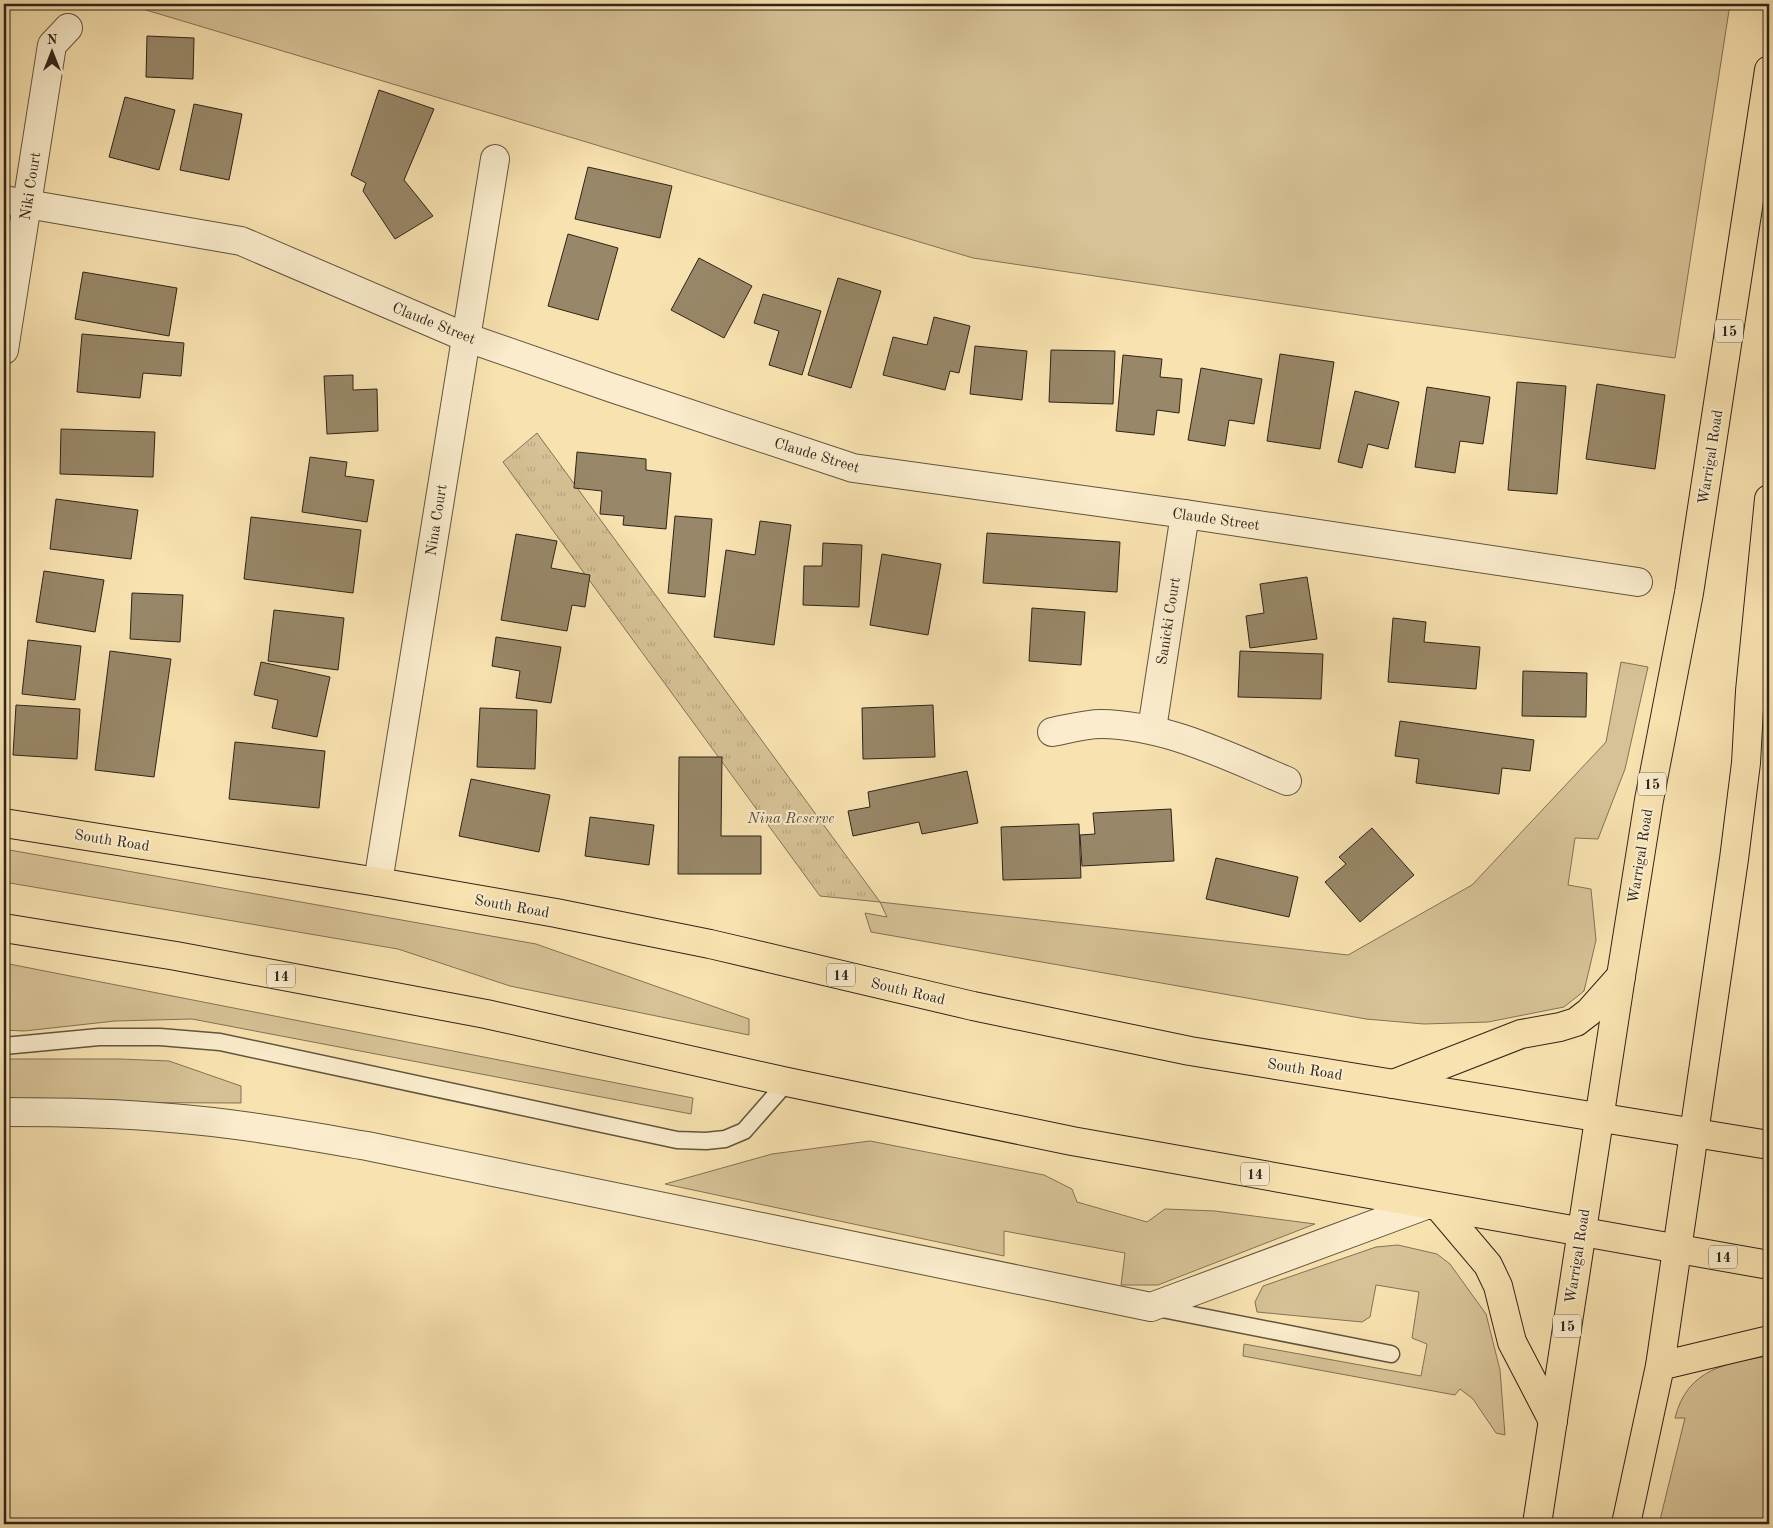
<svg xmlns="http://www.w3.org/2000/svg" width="1773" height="1528" font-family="'Old Standard TT',serif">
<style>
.grass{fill:#d6c296;stroke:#827358}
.park{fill:url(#park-tufts);stroke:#827358}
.building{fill:#988768;stroke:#2f2419}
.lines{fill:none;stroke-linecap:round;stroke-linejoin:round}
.lane-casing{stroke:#61543f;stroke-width:19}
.street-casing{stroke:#61543f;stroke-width:30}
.highway-casing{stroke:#2f2419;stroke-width:30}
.lane{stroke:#faeccc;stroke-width:16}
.street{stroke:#faeccc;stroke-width:28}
.highway{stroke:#f8e2b0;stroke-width:28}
.labels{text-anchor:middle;stroke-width:4;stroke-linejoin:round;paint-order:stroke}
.shield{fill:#faeccc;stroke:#6c604f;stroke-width:1}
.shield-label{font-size:14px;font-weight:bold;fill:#2f2419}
.street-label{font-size:15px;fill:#2f2419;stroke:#faeccc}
.park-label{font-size:15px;font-style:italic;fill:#594c38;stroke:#faeccc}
</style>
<defs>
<pattern id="park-tufts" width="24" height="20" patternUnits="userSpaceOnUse" patternTransform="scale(1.25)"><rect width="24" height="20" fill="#d6c296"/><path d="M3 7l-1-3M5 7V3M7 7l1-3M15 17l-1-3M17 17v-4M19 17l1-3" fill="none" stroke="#b8a781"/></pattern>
</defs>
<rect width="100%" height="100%" fill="#f8e2b0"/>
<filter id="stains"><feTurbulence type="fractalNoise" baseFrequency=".004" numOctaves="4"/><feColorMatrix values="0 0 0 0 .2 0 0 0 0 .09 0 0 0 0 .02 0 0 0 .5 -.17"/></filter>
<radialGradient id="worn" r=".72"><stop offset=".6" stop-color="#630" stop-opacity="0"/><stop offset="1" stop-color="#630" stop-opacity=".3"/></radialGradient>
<!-- grass -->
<g class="grass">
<path d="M 126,4 L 1730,4 L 1675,358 L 1379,318 L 973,258 Z"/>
<path d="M 1621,662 L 1648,667 L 1625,769 L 1598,839 L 1575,838 L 1568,885 L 1591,889 L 1596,940 L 1590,966 L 1584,991 L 1564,1007 L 1488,1022 L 1424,1024 L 1366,1019 L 871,932 L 865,913 L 887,917 L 880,902 L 1348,955 L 1472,885 L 1606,742 Z"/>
<path d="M 4,849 L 536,944 L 749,1019 L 749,1035 L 510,986 L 398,949 L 4,882 Z"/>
<path d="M 4,963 L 693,1098 L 691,1114 L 192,1019 L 115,1021 L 24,1031 L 4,1030 Z"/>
<path d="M 4,1059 L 120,1059 L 169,1061 L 241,1086 L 241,1103 L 4,1102 Z"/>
<path d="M 870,1141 L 1044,1175 L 1072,1189 L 1077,1202 L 1147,1222 L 1165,1209 L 1215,1211 L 1315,1224 L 1158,1285 L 1121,1285 L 1125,1253 L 1004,1231 L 1004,1256 L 665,1184 L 772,1154 Z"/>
<path d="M 1398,1245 L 1437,1254 L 1450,1264 L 1486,1314 L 1500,1370 L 1505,1435 L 1496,1433 L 1473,1399 L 1460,1389 L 1455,1395 L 1243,1356 L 1244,1344 L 1421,1376 L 1427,1344 L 1412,1338 L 1419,1292 L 1376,1285 L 1370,1317 L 1362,1322 L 1257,1312 L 1255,1302 L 1263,1286 L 1376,1247 Z"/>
<path d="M 1769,1356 L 1769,1524 L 1659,1524 L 1685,1418 L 1675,1418 C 1687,1369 1726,1363 1769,1356 Z"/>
</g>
<!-- park -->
<path class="park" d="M 537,433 L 880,902 L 820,896 L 503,462 Z"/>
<!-- building -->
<g class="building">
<path d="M 147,36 L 194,38 L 193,79 L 146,77 Z"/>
<path d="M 379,90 L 434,109 L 404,180 L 433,216 L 395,239 L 363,191 L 366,183 L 351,175 Z"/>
<path d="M 125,97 L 175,110 L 159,170 L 109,157 Z"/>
<path d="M 194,104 L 242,114 L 229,180 L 180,170 Z"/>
<path d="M 588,167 L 672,186 L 660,238 L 575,219 Z"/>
<path d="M 568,234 L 618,248 L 598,320 L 548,306 Z"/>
<path d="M 699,258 L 752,286 L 724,338 L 671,310 Z"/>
<path d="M 83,272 L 177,288 L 169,336 L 75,319 Z"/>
<path d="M 838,278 L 881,291 L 851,388 L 808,375 Z"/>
<path d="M 763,294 L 821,311 L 802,375 L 769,365 L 779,331 L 754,323 Z"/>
<path d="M 934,317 L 970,326 L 959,373 L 950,371 L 945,390 L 883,375 L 893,337 L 927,345 Z"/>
<path d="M 82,334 L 184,343 L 181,376 L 143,373 L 140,398 L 77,392 Z"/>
<path d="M 975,346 L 1027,351 L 1022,400 L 970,394 Z"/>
<path d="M 1051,350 L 1115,351 L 1113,404 L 1049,402 Z"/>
<path d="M 1280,354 L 1334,362 L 1320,449 L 1267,441 Z"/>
<path d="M 1123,355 L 1162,359 L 1160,377 L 1182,379 L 1179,413 L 1157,410 L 1154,435 L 1116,431 Z"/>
<path d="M 1201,368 L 1262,379 L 1254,424 L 1229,420 L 1225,446 L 1188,440 Z"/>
<path d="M 353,375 L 353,390 L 377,389 L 378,431 L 327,434 L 324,376 Z"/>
<path d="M 1517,382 L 1566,386 L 1557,494 L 1508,490 Z"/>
<path d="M 1597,384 L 1665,395 L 1655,469 L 1586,459 Z"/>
<path d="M 1427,387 L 1490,397 L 1483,444 L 1460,441 L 1455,473 L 1415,467 Z"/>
<path d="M 1355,391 L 1399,402 L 1388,449 L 1368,444 L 1362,468 L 1338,462 Z"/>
<path d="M 61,429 L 155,432 L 153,477 L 60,474 Z"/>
<path d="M 577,452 L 646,459 L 646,470 L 671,473 L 666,529 L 623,525 L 624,516 L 600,514 L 602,491 L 574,488 Z"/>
<path d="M 310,457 L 347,462 L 345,476 L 374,480 L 367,522 L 302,512 Z"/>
<path d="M 56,499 L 138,510 L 131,559 L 50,549 Z"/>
<path d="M 675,516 L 712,519 L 705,597 L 668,593 Z"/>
<path d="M 251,517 L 361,530 L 353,593 L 244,579 Z"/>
<path d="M 760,521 L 791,525 L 774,645 L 714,637 L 726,550 L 755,555 Z"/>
<path d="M 987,533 L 1120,542 L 1117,592 L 983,583 Z"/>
<path d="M 516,534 L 557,541 L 551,568 L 590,575 L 585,607 L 572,605 L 567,631 L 501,620 Z"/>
<path d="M 823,543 L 862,545 L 859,607 L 803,605 L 804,566 L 822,566 Z"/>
<path d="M 882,554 L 941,564 L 928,635 L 870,625 Z"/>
<path d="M 44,571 L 104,580 L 95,632 L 36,622 Z"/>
<path d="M 1307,577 L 1317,639 L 1250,648 L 1246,616 L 1264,613 L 1260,584 Z"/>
<path d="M 132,593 L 183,595 L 180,642 L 130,639 Z"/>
<path d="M 1032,608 L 1085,612 L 1081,665 L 1029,661 Z"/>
<path d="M 274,610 L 344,618 L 338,670 L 268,661 Z"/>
<path d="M 1393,618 L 1426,622 L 1424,642 L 1480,647 L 1476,689 L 1388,682 Z"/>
<path d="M 496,637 L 561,647 L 551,703 L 516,698 L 520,671 L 492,666 Z"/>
<path d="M 28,640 L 81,646 L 75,700 L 22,694 Z"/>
<path d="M 110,651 L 171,659 L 154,777 L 95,770 Z"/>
<path d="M 1240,651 L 1323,654 L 1321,699 L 1238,697 Z"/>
<path d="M 261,662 L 330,677 L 317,737 L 272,728 L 278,700 L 254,695 Z"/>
<path d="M 1523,671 L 1587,673 L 1586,717 L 1522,716 Z"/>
<path d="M 16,705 L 80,709 L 77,759 L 13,755 Z"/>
<path d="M 933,705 L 935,757 L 863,759 L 862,708 Z"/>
<path d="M 480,708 L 537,710 L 535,769 L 477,767 Z"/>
<path d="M 1400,721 L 1534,740 L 1530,771 L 1502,768 L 1499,794 L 1416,783 L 1419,759 L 1395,756 Z"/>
<path d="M 235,742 L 325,751 L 319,808 L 229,799 Z"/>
<path d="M 679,757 L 722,757 L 721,836 L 761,836 L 761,874 L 678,874 Z"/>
<path d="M 967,771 L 978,823 L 922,834 L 919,822 L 853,836 L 848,811 L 870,807 L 868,792 Z"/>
<path d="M 471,779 L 550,795 L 539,852 L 459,836 Z"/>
<path d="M 1171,809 L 1174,861 L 1082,866 L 1080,835 L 1095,834 L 1093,813 Z"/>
<path d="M 590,817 L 654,825 L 649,865 L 585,856 Z"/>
<path d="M 1079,824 L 1081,878 L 1003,880 L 1001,827 Z"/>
<path d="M 1372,828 L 1414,875 L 1360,922 L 1325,882 L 1346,864 L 1339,857 Z"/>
<path d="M 1216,858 L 1298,877 L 1289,917 L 1206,899 Z"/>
</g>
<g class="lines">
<!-- lane casing -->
<g class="lane-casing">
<g id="lane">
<path d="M 4,1046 L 99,1037 L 160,1037 L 220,1042 L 677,1140 L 706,1141 L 725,1139 L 744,1131 L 787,1082"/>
<path d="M 1157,1308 L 1391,1354"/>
</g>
</g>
<!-- street casing -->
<g class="street-casing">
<g id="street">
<path d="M 4,200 L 241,241 L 465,337 L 612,388 L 853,468 L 1185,514 L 1638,582"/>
<path d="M 4,350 L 52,45 L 68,28"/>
<path d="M 1152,729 L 1185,514"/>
<path d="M 1052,732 C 1068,729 1085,724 1101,724 C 1167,725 1227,756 1287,781"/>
<path d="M 378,882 L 495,159"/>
<path d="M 4,1112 C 59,1112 115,1113 171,1118 C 237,1123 302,1135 367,1146 L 1151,1307 L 1426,1205"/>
</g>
</g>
<!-- highway casing -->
<g class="highway-casing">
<g id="highway">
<path d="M 4,823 L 378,882 L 556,913 L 710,944 L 973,1006 L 1190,1051 L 1769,1145"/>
<path d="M 4,928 L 176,956 L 486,1014 L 787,1082 L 1072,1141 L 1769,1265"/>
<path d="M 1393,1084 L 1521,1034 L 1560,1027 L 1576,1022 L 1589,1012 L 1621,976"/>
<path d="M 1439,1207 L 1488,1265 L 1498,1286 L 1512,1342 L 1553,1421"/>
<path d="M 1660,1366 L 1769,1340"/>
<path d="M 1537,1524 L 1621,976 L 1649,800 L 1689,593 L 1769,70"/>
<path d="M 1626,1524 L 1660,1366 L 1734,859 L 1746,763 L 1750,691 L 1769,499"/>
</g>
</g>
<!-- lane -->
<use href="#lane" class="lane"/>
<!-- street -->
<use href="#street" class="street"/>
<!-- highway -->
<use href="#highway" class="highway"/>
</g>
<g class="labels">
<!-- shield labels -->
<g class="shield">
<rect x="1715" y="319.5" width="28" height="23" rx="4"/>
<rect x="1638" y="772.5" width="28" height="23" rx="4"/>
<rect x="827" y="963.5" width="28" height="23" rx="4"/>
<rect x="267" y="964.5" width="28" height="23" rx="4"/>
<rect x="1241" y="1162.5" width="28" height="23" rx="4"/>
<rect x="1709" y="1245.5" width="28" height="23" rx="4"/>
<rect x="1553" y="1314.5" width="28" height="23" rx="4"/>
</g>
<g class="shield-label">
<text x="1729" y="336">15</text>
<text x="1652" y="789">15</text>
<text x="841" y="980">14</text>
<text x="281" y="981">14</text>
<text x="1255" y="1179">14</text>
<text x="1723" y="1262">14</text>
<text x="1567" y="1331">15</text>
</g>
<!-- street labels -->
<g class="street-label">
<text transform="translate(30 186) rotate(-81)" y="5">Niki Court</text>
<text transform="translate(434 323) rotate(22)" y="5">Claude Street</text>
<text transform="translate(817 455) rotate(17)" y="5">Claude Street</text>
<text transform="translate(1710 457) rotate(-81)" y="5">Warrigal Road</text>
<text transform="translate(1216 519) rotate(8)" y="5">Claude Street</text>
<text transform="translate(436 520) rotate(-81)" y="5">Nina Court</text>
<text transform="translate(1168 621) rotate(-81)" y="5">Sanicki Court</text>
<text transform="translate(112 840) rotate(9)" y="5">South Road</text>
<text transform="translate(1640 856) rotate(-81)" y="5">Warrigal Road</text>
<text transform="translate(512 906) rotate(10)" y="5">South Road</text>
<text transform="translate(908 991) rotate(13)" y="5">South Road</text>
<text transform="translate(1305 1069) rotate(9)" y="5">South Road</text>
<text transform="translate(1577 1256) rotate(-81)" y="5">Warrigal Road</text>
</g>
<!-- park labels -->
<g class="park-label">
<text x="791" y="823">Nina Reserve</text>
</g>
</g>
<!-- margin -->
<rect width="1773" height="1528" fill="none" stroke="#f8e2b0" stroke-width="20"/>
<rect x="5" y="5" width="1763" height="1518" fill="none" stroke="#2f2419" stroke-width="2.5"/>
<rect x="10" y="10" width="1753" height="1508" fill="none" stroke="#2f2419"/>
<!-- north arrow -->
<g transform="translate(52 52)" stroke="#faeccc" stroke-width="4" paint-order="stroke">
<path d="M0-4L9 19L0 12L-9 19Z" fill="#2f2419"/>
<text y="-8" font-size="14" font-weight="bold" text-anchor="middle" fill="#2f2419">N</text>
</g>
<rect width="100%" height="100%" filter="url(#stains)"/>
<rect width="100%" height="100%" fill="url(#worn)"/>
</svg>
